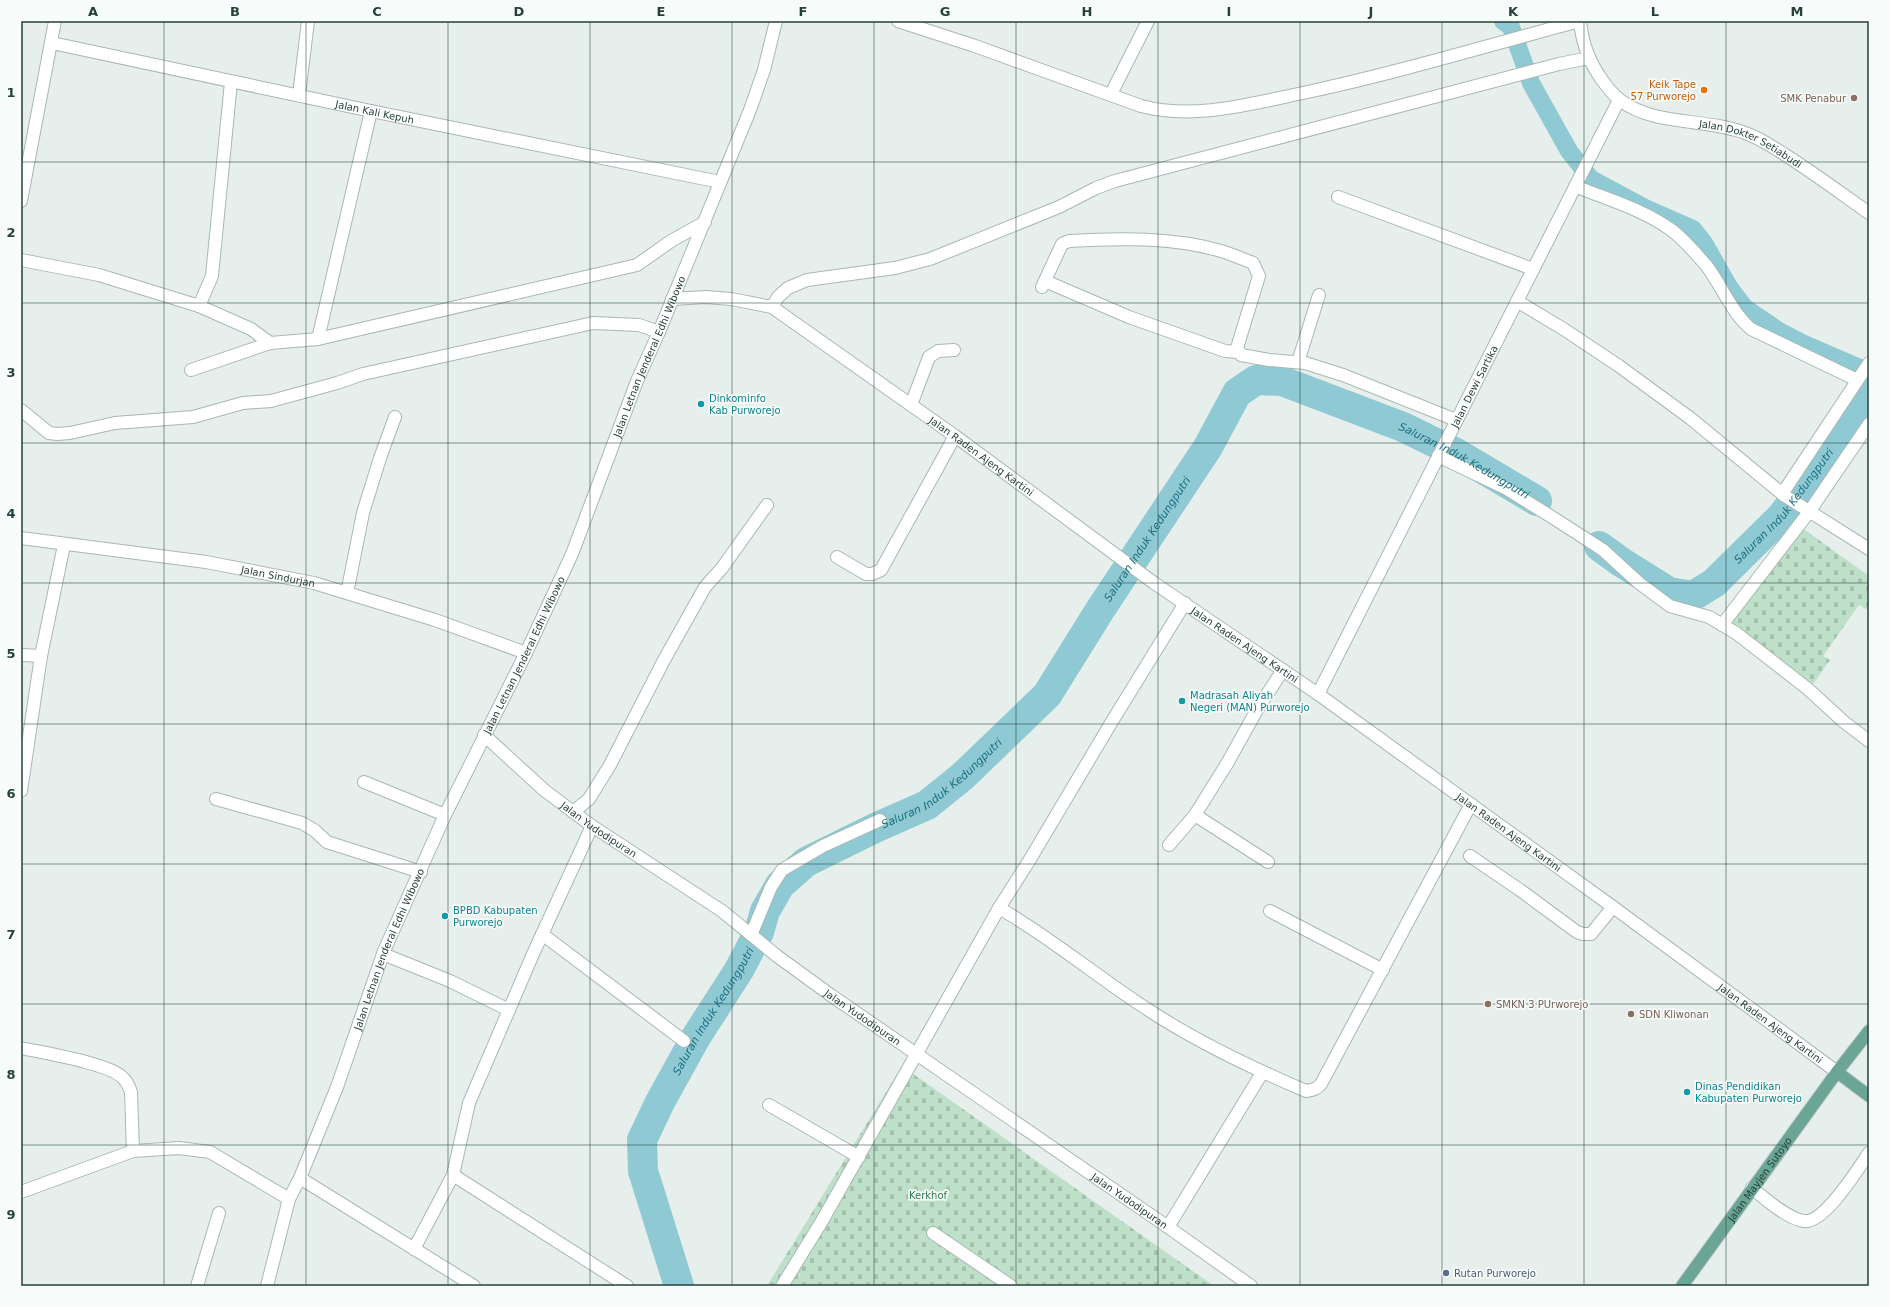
<svg xmlns="http://www.w3.org/2000/svg" width="1890" height="1307" font-family="'DejaVu Sans',sans-serif">
<style>
.cemetery{fill:url(#cemetery-stones)}
.lines{fill:none;stroke-linecap:round;stroke-linejoin:round}
.canal{stroke:#8ec9d4;stroke-width:18}
.river{stroke:#8ec9d4;stroke-width:30}
.minor-casing{stroke:#a8b8b2;stroke-width:14}
.major-casing{stroke:#c2cac8;stroke-width:14}
.minor{stroke:#fff;stroke-width:12}
.major{stroke:#6aa596;stroke-width:12}
.grid{fill:none;stroke:#24423a;stroke-width:1;stroke-opacity:0.55}
.food-dot{fill:#e8710a;stroke:#f7fbf9;stroke-width:1.5}
.education-dot{fill:#8d6e63;stroke:#f7fbf9;stroke-width:1.5}
.culture-dot{fill:#0f9aa8;stroke:#f7fbf9;stroke-width:1.5}
.service-dot{fill:#5c6f8a;stroke:#f7fbf9;stroke-width:1.5}
.labels{text-anchor:middle;stroke-width:3.5;stroke-linejoin:round;paint-order:stroke}
.food-label{font-size:10px;fill:#c56008;stroke:#f7fbf9;text-anchor:end}
.education-label{font-size:10px;fill:#785e54;stroke:#f7fbf9;text-anchor:start}
.street-label{font-size:10px;fill:#24423a;stroke:#f7fbf9}
.culture-label{font-size:10px;fill:#0d838f;stroke:#f7fbf9;text-anchor:start}
.park-label{font-size:10px;fill:#2d7a4b;stroke:#f7fbf9}
.service-label{font-size:10px;fill:#4e5e75;stroke:#f7fbf9;text-anchor:start}
.water-label{font-size:11px;font-style:italic;fill:#1c6f80;stroke:#f7fbf9}
.neatline{fill:none;stroke:#24423a;stroke-width:1.5}
.grid-label{font-size:13px;text-anchor:middle;font-weight:bold;fill:#24423a}
</style>
<defs>
<pattern id="cemetery-stones" width="16" height="16" patternUnits="userSpaceOnUse"><rect width="16" height="16" fill="#bfe0c8"/><path d="M2 7V4a2 2 0 0 1 4 0v3zM10 15v-3a2 2 0 0 1 4 0v3z" fill="#a4c1ad"/></pattern>
</defs>
<rect width="100%" height="100%" fill="#e6efeb"/>
<!-- cemetery -->
<g class="cemetery">
<path d="M 1798,525 L 1869,576 L 1869,611 L 1859,605 L 1823,656 L 1830,660 L 1809,690 L 1722,625 Z"/>
<path d="M 902,1066 L 1214,1286 L 767,1286 Z"/>
</g>
<g class="lines">
<!-- canal -->
<path class="canal" d="M 1503,21 L 1511,27 L 1531,83 L 1569,151 L 1591,179 L 1645,208 L 1693,229 L 1704,243 L 1729,287 L 1745,308 L 1779,331 L 1802,343 L 1869,372"/>
<!-- river -->
<g class="river">
<path id="s1" d="M 1599,546 L 1621,562 L 1669,592 L 1693,596 L 1714,583 L 1782,516 L 1841,436 L 1869,392"/>
<path id="s2" d="M 679,1286 L 643,1171 L 642,1140 L 660,1102 L 696,1037 L 739,970 L 759,932 L 765,911 L 780,885 L 806,862 L 875,828 L 927,805 L 963,776 L 1047,695 L 1100,610 L 1208,447 L 1237,393 L 1256,380 L 1282,381 L 1403,427 L 1456,453 L 1537,501"/>
</g>
<!-- minor casing -->
<g class="minor-casing">
<g id="minor">
<path d="M 898,21 L 975,46 L 1141,106 C 1194,120 1250,104 1303,93 C 1396,73 1487,46 1579,21"/>
<path id="s3" d="M 1580,21 C 1582,42 1589,62 1602,80 C 1607,87 1613,95 1620,100 C 1653,126 1706,118 1745,133 C 1760,138 1773,147 1787,156 C 1815,174 1842,194 1869,213"/>
<path id="s4" d="M 52,43 L 371,111 L 720,182"/>
<path d="M 1111,94 L 1148,21"/>
<path d="M 299,95 L 308,21"/>
<path d="M 1575,186 C 1606,199 1642,209 1670,229 C 1683,238 1695,253 1706,265 C 1722,286 1731,312 1751,329 L 1857,380"/>
<path d="M 1338,197 L 1533,269"/>
<path d="M 21,201 L 55,21"/>
<path d="M 21,260 L 99,275 L 199,306 L 251,329 L 270,343"/>
<path d="M 1045,281 L 1129,317 L 1225,351 L 1238,352"/>
<path d="M 1042,287 L 1062,244 L 1069,241 C 1119,238 1174,237 1221,251 C 1232,254 1242,259 1253,263 L 1259,276 L 1237,348 L 1241,355 L 1269,360 L 1305,363 L 1343,375 L 1456,420"/>
<path id="s5" d="M 672,299 L 706,297 L 731,299 L 772,307 L 955,436 L 1154,583 L 1318,694 L 1613,907 L 1837,1072"/>
<path d="M 1517,301 L 1565,330 L 1619,366 L 1690,418 L 1785,496 L 1869,549"/>
<path d="M 199,306 L 212,276 L 231,82"/>
<path d="M 772,307 L 778,297 L 788,288 L 807,280 L 895,268 L 930,259 L 1059,207 L 1096,188 L 1115,181 L 1559,64 L 1589,58"/>
<path d="M 318,339 L 371,111"/>
<path d="M 1298,362 L 1319,295"/>
<path d="M 191,370 L 270,343 L 318,339 L 637,265 L 671,241 L 705,222"/>
<path d="M 911,405 L 929,357 L 938,351 L 954,350"/>
<path d="M 21,410 L 49,433 L 57,434 L 70,433 L 115,423 L 193,417 L 243,403 L 271,401 L 337,383 L 363,374 L 593,323 L 639,325 L 659,332"/>
<path d="M 1438,456 L 1505,488 L 1555,519 L 1603,550 L 1639,583 L 1670,606 L 1709,617 L 1736,633 L 1808,689 L 1844,722 L 1869,741"/>
<path d="M 1782,494 L 1869,363"/>
<path id="s6" d="M 21,538 L 206,562 L 314,583 L 435,620 L 526,653"/>
<path d="M 837,557 L 866,574 L 872,574 L 881,570 L 955,436"/>
<path d="M 347,593 L 363,513 L 380,458 L 395,417"/>
<path d="M 1722,625 L 1809,512 L 1869,424"/>
<path d="M 21,655 L 41,656"/>
<path id="s7" d="M 1318,694 L 1619,100"/>
<path id="s8" d="M 484,735 L 544,790 L 592,826 L 722,911 L 777,956 L 832,996 L 1168,1227 L 1251,1286"/>
<path d="M 364,782 L 445,815"/>
<path d="M 21,791 L 41,656 L 64,545"/>
<path d="M 216,799 L 302,823 L 314,830 L 327,842 L 421,872"/>
<path d="M 573,812 L 589,799 L 610,765 L 664,660 L 705,587 L 722,568 L 767,505"/>
<path d="M 1169,845 L 1195,815"/>
<path d="M 1470,856 L 1520,890 L 1577,932 L 1583,934 L 1591,934 L 1613,907"/>
<path d="M 1268,862 L 1195,815 L 1228,762 L 1258,708 L 1283,670"/>
<path d="M 999,908 C 1052,938 1098,978 1150,1011 C 1199,1043 1252,1068 1306,1091 C 1313,1090 1317,1089 1321,1084 L 1471,804"/>
<path d="M 1270,911 L 1383,970"/>
<path d="M 542,934 L 684,1041"/>
<path d="M 751,935 L 771,887 L 782,870 L 823,846 L 880,820"/>
<path d="M 383,954 L 450,981 L 509,1010"/>
<path d="M 21,1048 C 43,1053 107,1063 122,1077 C 127,1081 129,1086 131,1092 L 133,1151"/>
<path d="M 769,1105 L 859,1157"/>
<path d="M 453,1175 L 627,1286"/>
<path d="M 300,1178 L 474,1286"/>
<path d="M 1752,1188 C 1765,1199 1788,1219 1804,1221 C 1824,1224 1858,1169 1869,1153"/>
<path d="M 21,1192 L 133,1151 L 179,1148 L 210,1152 L 289,1199"/>
<path d="M 1168,1227 L 1262,1073"/>
<path d="M 933,1233 L 1011,1286"/>
<path d="M 414,1249 L 453,1175 L 469,1103 L 533,954 L 592,826"/>
<path d="M 197,1286 L 219,1213"/>
<path id="s9" d="M 267,1286 L 289,1199 L 300,1178 L 337,1087 L 384,951 L 445,815 L 526,653 L 572,554 L 637,381 L 659,332 L 750,110 L 764,70 L 776,21"/>
<path d="M 782,1286 L 822,1221 L 999,908 L 1029,861 L 1111,723 L 1185,603"/>
</g>
</g>
<!-- major casing -->
<g class="major-casing">
<g id="major">
<path d="M 1837,1072 L 1869,1096"/>
<path id="s10" d="M 1682,1286 L 1837,1072 L 1869,1031"/>
</g>
</g>
<!-- minor -->
<use href="#minor" class="minor"/>
<!-- major -->
<use href="#major" class="major"/>
</g>
<!-- grid -->
<path class="grid" d="M 164,21 L 164,1286M 306,21 L 306,1286M 448,21 L 448,1286M 590,21 L 590,1286M 732,21 L 732,1286M 874,21 L 874,1286M 1016,21 L 1016,1286M 1158,21 L 1158,1286M 1300,21 L 1300,1286M 1442,21 L 1442,1286M 1584,21 L 1584,1286M 1726,21 L 1726,1286M 21,162 L 1869,162M 21,303 L 1869,303M 21,443 L 1869,443M 21,583 L 1869,583M 21,724 L 1869,724M 21,864 L 1869,864M 21,1004 L 1869,1004M 21,1145 L 1869,1145"/>
<!-- markers -->
<circle class="food-dot" cx="1704" cy="90" r="4"/>
<g class="education-dot">
<circle cx="1854" cy="98" r="4"/>
<circle cx="1488" cy="1004" r="4"/>
<circle cx="1631" cy="1014" r="4"/>
</g>
<g class="culture-dot">
<circle cx="701" cy="404" r="4"/>
<circle cx="1182" cy="701" r="4"/>
<circle cx="445" cy="916" r="4"/>
<circle cx="1687" cy="1092" r="4"/>
</g>
<circle class="service-dot" cx="1446" cy="1273" r="4"/>
<g class="labels">
<!-- food labels -->
<g class="food-label">
<text x="1696" y="88">Keik Tape<tspan x="1696" dy="12">57 Purworejo</tspan></text>
</g>
<!-- education labels -->
<g class="education-label">
<text x="1846" y="102" text-anchor="end">SMK Penabur</text>
<text x="1496" y="1008">SMKN 3 PUrworejo</text>
<text x="1639" y="1018">SDN Kliwonan</text>
</g>
<!-- street labels -->
<g class="street-label">
<text dy="4" stroke="none"><textPath href="#s4" startOffset="330">Jalan Kali Kepuh</textPath></text>
<text dy="4" stroke="none"><textPath href="#s3" startOffset="230">Jalan Dokter Setiabudi</textPath></text>
<text dy="4" stroke="none"><textPath href="#s9" startOffset="1007">Jalan Letnan Jenderal Edhi Wibowo</textPath></text>
<text dy="4" stroke="none"><textPath href="#s7" startOffset="345">Jalan Dewi Sartika</textPath></text>
<text dy="4" stroke="none"><textPath href="#s5" startOffset="358">Jalan Raden Ajeng Kartini</textPath></text>
<text dy="4" stroke="none"><textPath href="#s6" startOffset="260">Jalan Sindurjan</textPath></text>
<text dy="4" stroke="none"><textPath href="#s5" startOffset="682">Jalan Raden Ajeng Kartini</textPath></text>
<text dy="4" stroke="none"><textPath href="#s9" startOffset="683">Jalan Letnan Jenderal Edhi Wibowo</textPath></text>
<text dy="4" stroke="none"><textPath href="#s8" startOffset="149">Jalan Yudodipuran</textPath></text>
<text dy="4" stroke="none"><textPath href="#s5" startOffset="1006">Jalan Raden Ajeng Kartini</textPath></text>
<text dy="4" stroke="none"><textPath href="#s9" startOffset="359">Jalan Letnan Jenderal Edhi Wibowo</textPath></text>
<text dy="4" stroke="none"><textPath href="#s8" startOffset="473">Jalan Yudodipuran</textPath></text>
<text dy="4" stroke="none"><textPath href="#s5" startOffset="1330">Jalan Raden Ajeng Kartini</textPath></text>
<text dy="4" stroke="none"><textPath href="#s10" startOffset="132">Jalan Mayjen Sutoyo</textPath></text>
<text dy="4" stroke="none"><textPath href="#s8" startOffset="797">Jalan Yudodipuran</textPath></text>
</g>
<!-- culture labels -->
<g class="culture-label">
<text x="709" y="402">Dinkominfo<tspan x="709" dy="12">Kab Purworejo</tspan></text>
<text x="1190" y="699">Madrasah Aliyah<tspan x="1190" dy="12">Negeri (MAN) Purworejo</tspan></text>
<text x="453" y="914">BPBD Kabupaten<tspan x="453" dy="12">Purworejo</tspan></text>
<text x="1695" y="1090">Dinas Pendidikan<tspan x="1695" dy="12">Kabupaten Purworejo</tspan></text>
</g>
<!-- park labels -->
<g class="park-label">
<text x="928" y="1199">Kerkhof</text>
</g>
<!-- service labels -->
<g class="service-label">
<text x="1454" y="1277">Rutan Purworejo</text>
</g>
<!-- water labels -->
<g class="water-label">
<text dy="4" stroke="none"><textPath href="#s2" startOffset="1379">Saluran Induk Kedungputri</textPath></text>
<text dy="4" stroke="none"><textPath href="#s1" startOffset="237">Saluran Induk Kedungputri</textPath></text>
<text dy="4" stroke="none"><textPath href="#s2" startOffset="959">Saluran Induk Kedungputri</textPath></text>
<text dy="4" stroke="none"><textPath href="#s2" startOffset="635">Saluran Induk Kedungputri</textPath></text>
<text dy="4" stroke="none"><textPath href="#s2" startOffset="299">Saluran Induk Kedungputri</textPath></text>
</g>
</g>
<!-- border -->
<rect width="1890" height="1307" fill="none" stroke="#f7fbf9" stroke-width="44"/>
<rect x="22" y="22" width="1846" height="1263" class="neatline"/>
<g class="grid-label">
<text x="93" y="16">A</text>
<text x="235" y="16">B</text>
<text x="377" y="16">C</text>
<text x="519" y="16">D</text>
<text x="661" y="16">E</text>
<text x="803" y="16">F</text>
<text x="945" y="16">G</text>
<text x="1087" y="16">H</text>
<text x="1229" y="16">I</text>
<text x="1371" y="16">J</text>
<text x="1513" y="16">K</text>
<text x="1655" y="16">L</text>
<text x="1797" y="16">M</text>
<text x="11" y="97">1</text>
<text x="11" y="237">2</text>
<text x="11" y="377">3</text>
<text x="11" y="518">4</text>
<text x="11" y="658">5</text>
<text x="11" y="798">6</text>
<text x="11" y="939">7</text>
<text x="11" y="1079">8</text>
<text x="11" y="1219">9</text>
</g>
</svg>
